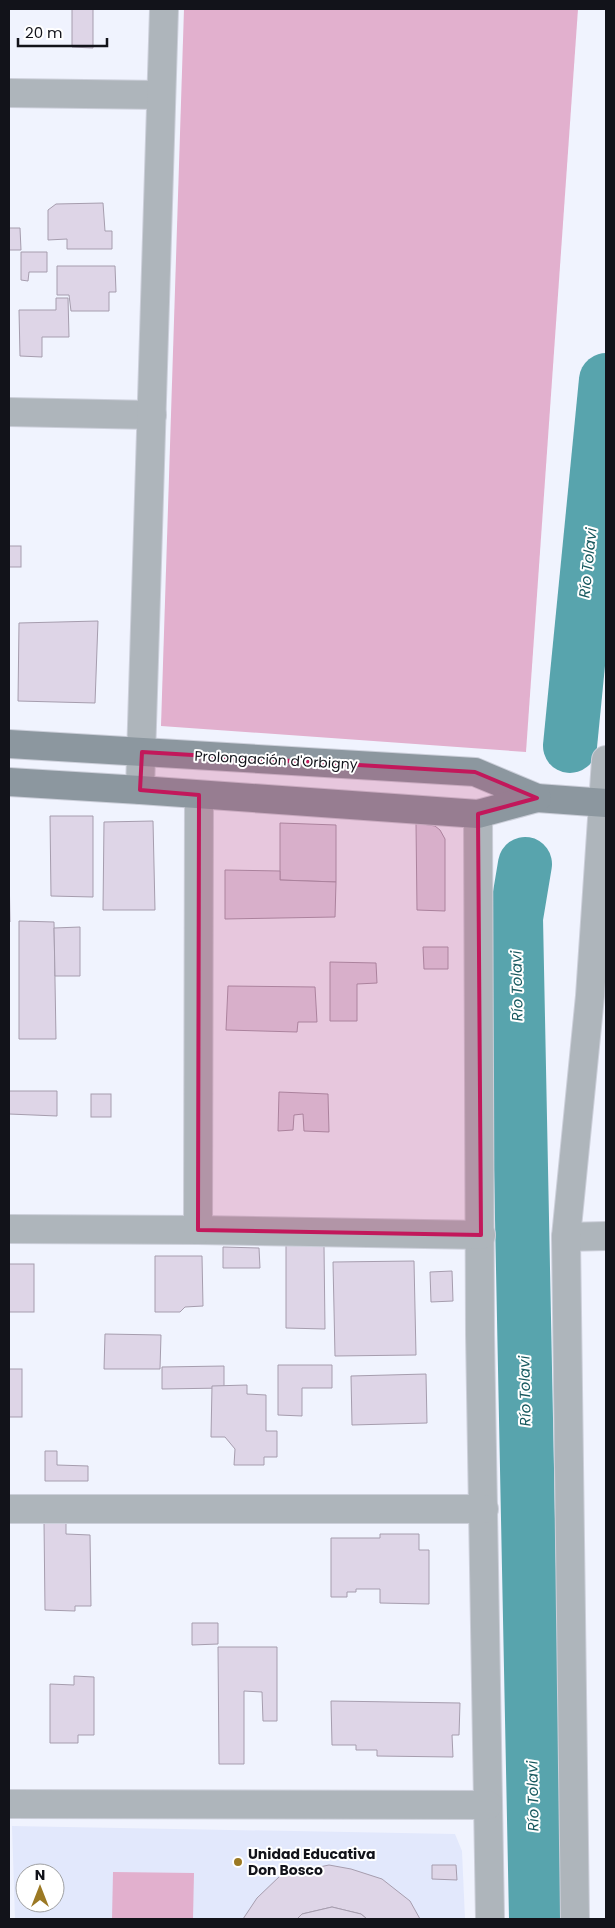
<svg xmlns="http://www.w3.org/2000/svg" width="615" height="1928" font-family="Poppins,sans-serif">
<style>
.built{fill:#e2e8fc;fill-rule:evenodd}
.green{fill:#e2b0ce}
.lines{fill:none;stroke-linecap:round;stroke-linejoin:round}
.river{stroke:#58a4ad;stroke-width:54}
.building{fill:#ded5e7;stroke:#a69dae}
.street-casing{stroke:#cccfda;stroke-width:30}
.secondary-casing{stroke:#cccfda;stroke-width:30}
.street{stroke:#aeb5bb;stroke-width:28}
.secondary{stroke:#8c979f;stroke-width:28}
.marked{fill:#c2185b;fill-opacity:0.2;stroke:#c2185b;stroke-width:4;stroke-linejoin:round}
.poi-dot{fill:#9b7924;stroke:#fff;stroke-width:2}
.labels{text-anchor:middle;stroke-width:4;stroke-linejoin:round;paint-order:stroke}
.street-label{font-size:14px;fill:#12131a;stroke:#fff}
.poi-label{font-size:14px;font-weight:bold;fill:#12131a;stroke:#fff;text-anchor:start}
.water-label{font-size:15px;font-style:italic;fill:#18595f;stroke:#fff}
</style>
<rect width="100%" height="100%" fill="#f0f3fe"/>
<!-- built -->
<path class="built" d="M 12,1826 L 455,1834 L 462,1851 L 465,1919 L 15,1919 ZM 25,1873 L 55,1873 L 55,1903 L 25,1903 Z"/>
<!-- green -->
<g class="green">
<path d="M 184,9 L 578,9 L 526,752 L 161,726 Z"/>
<path d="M 113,1872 L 194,1873 L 193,1919 L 112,1919 Z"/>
</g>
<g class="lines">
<!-- river -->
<g class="river">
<path d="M 570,746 L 606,380"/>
<path d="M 525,864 L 516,918 L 536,1919"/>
</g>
</g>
<!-- building -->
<g class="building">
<path d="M 72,9 L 93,9 L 93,48 L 72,47 Z"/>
<path d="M 103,203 L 105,231 L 112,231 L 112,249 L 67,249 L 67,239 L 48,240 L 48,210 L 56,204 Z"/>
<path d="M 9,228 L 20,228 L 21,250 L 9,250 Z"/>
<path d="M 21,252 L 47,252 L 47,272 L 29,272 L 28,281 L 21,280 Z"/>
<path d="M 57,266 L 115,266 L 116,292 L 109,292 L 109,311 L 71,311 L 69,295 L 57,295 Z"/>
<path d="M 56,298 L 68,298 L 69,337 L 42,337 L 42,357 L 20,356 L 19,310 L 56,310 Z"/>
<rect x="9" y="546" width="12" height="21"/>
<path d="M 98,621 L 95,703 L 18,701 L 19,623 Z"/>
<path d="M 50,816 L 93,816 L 93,897 L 51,896 Z"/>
<path d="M 153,821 L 155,910 L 103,910 L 104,822 Z"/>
<path d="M 280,823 L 336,825 L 336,882 L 280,880 Z"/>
<path d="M 416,823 L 435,826 L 440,830 L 445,839 L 445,911 L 417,910 Z"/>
<path d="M 9,870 L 10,922 L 9,922 Z"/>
<path d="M 225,870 L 280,871 L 280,880 L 336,882 L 335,917 L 225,919 Z"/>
<path d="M 19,921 L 54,922 L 56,1039 L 19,1039 Z"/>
<path d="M 80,927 L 80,976 L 55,976 L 54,928 Z"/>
<path d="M 423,947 L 448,947 L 448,969 L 424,969 Z"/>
<path d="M 330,962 L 376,963 L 377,983 L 357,984 L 357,1021 L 330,1021 Z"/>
<path d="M 228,986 L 315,987 L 317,1022 L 298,1022 L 297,1032 L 226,1030 Z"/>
<path d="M 9,1091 L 57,1091 L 57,1116 L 9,1114 Z"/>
<path d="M 279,1092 L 328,1094 L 329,1132 L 304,1131 L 303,1114 L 294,1115 L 293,1130 L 278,1131 Z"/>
<rect x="91" y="1094" width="20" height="23"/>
<path d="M 286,1245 L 324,1246 L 325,1329 L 286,1328 Z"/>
<path d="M 223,1247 L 259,1248 L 260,1268 L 223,1268 Z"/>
<path d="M 155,1256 L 202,1256 L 203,1306 L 185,1307 L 180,1312 L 155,1312 Z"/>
<path d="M 414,1261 L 416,1355 L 335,1356 L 333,1262 Z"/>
<rect x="9" y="1264" width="25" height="48"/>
<path d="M 452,1271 L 453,1301 L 431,1302 L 430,1272 Z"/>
<path d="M 105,1334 L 161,1335 L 160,1369 L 104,1369 Z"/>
<path d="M 278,1365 L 332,1365 L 332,1388 L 302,1388 L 302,1416 L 278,1415 Z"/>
<path d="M 224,1366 L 224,1388 L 162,1389 L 162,1367 Z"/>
<rect x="9" y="1369" width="13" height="48"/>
<path d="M 426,1374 L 427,1423 L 352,1425 L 351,1376 Z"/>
<path d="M 247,1385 L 247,1394 L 266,1395 L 266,1431 L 277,1431 L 277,1457 L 264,1457 L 264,1465 L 234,1465 L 235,1449 L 225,1437 L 211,1437 L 212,1386 Z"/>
<path d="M 45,1451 L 57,1451 L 57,1465 L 88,1466 L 88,1481 L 45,1481 Z"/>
<path d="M 44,1521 L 66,1522 L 66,1534 L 90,1535 L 91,1606 L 75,1606 L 75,1611 L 45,1610 Z"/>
<path d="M 380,1534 L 419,1534 L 419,1550 L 429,1550 L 429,1604 L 380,1603 L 380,1589 L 356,1589 L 356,1592 L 347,1592 L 347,1597 L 331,1597 L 331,1538 L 380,1538 Z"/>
<path d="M 192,1623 L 218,1623 L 218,1644 L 192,1645 Z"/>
<path d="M 218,1647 L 277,1647 L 277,1721 L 263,1721 L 262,1692 L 244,1691 L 244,1764 L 219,1764 Z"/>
<path d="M 74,1676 L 94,1677 L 94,1735 L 78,1735 L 78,1743 L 50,1743 L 50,1684 L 74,1685 Z"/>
<path d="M 331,1701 L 460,1703 L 459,1735 L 452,1735 L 453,1757 L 377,1756 L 377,1750 L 356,1750 L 356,1745 L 332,1745 Z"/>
<path d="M 329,1865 L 351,1869 L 382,1879 L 410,1901 L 420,1919 L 367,1919 L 361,1914 L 332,1907 L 302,1914 L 297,1919 L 243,1919 L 257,1898 L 281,1875 Z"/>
<path d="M 432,1865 L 456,1865 L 457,1880 L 432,1879 Z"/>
<path d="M 332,1907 L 361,1914 L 367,1919 L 297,1919 L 302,1914 Z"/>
</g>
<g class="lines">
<!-- street casing -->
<g class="street-casing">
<g id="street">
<path d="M 9,93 L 161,95"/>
<path d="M 9,412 L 152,415"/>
<path d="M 140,790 L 164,9"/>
<path d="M 478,814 L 480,1334 L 490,1919"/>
<path d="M 9,1229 L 198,1230 L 481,1235"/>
<path d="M 198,1230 L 199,795"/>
<path d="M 566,1237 L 606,1236"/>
<path d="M 9,1509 L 484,1509"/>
<path d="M 9,1804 L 488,1805"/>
<path d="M 575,1919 L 566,1237 L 590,996 L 606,760"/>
</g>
</g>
<!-- secondary casing -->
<g class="secondary-casing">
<g id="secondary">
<path d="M 9,744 L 475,772 L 537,798 L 606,803"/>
<path d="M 9,782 L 140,790 L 478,814 L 537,798"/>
</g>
</g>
<!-- street -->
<use href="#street" class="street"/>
<!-- secondary -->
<use href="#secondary" class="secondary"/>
</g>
<!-- marked area -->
<path class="marked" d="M 142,752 L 475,772 L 537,798 L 478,814 L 481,1235 L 198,1230 L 199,795 L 140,790 Z"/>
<!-- markers -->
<circle class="poi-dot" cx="238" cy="1862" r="5"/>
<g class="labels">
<!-- street labels -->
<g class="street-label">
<text transform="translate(276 760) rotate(3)" y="5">Prolongación d'Orbigny</text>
</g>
<!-- poi labels -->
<g class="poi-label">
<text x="248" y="1859">Unidad Educativa<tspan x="248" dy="16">Don Bosco</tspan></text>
</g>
<!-- water labels -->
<g class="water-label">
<text transform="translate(588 563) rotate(-84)" y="5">Río Tolavi</text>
<text transform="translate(517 986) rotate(-91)" y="5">Río Tolavi</text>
<text transform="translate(525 1391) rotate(-91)" y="5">Río Tolavi</text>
<text transform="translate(533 1796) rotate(-91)" y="5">Río Tolavi</text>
</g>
</g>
<!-- border -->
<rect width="615" height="1928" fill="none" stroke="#12131a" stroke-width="20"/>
<!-- north arrow -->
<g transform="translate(40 1888)"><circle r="24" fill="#ffffff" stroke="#a0a1a3"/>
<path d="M0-4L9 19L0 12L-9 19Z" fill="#9b7924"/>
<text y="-8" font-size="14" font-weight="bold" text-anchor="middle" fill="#12131a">N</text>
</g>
<!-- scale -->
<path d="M18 38v8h89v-8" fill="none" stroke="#12131a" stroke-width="2.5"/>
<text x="25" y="38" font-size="15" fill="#12131a" stroke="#ffffff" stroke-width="4" paint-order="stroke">20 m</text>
</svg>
